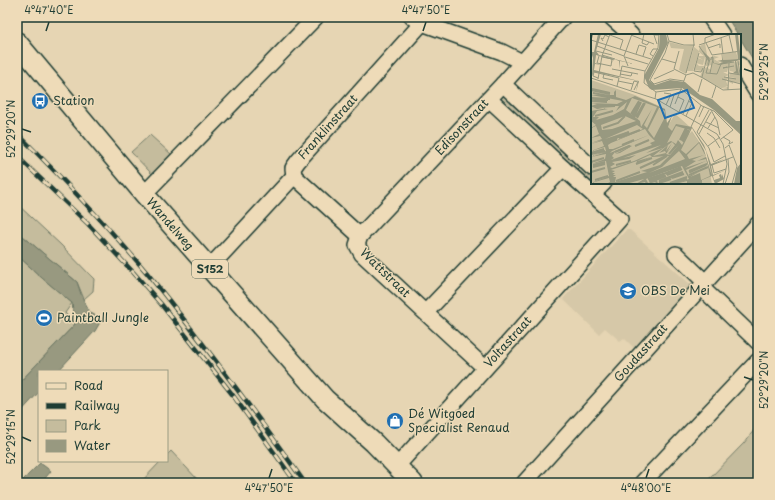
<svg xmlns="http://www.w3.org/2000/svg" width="775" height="500" font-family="'Playpen Sans',sans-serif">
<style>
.built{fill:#d6c8a8}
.green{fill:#c5bc9d;stroke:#727c68}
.water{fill:#989980;stroke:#687462}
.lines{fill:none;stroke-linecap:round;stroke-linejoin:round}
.minor-casing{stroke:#1f3d34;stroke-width:18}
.major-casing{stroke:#1f3d34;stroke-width:22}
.minor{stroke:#eedbb8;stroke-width:15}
.major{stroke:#eedbb8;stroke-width:19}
.rail-casing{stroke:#1f3d34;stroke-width:4.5}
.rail{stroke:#eedbb8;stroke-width:3;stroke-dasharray:9;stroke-linecap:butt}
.ticks{fill:none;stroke:#1f3d34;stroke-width:1.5}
.labels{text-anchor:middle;stroke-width:3;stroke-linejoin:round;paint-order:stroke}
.shield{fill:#eedbb8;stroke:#5d6c5c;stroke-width:1}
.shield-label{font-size:11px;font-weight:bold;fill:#1f3d34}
.poi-label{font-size:12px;fill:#1f3d34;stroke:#eedbb8;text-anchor:start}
.street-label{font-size:12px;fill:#1f3d34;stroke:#eedbb8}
.inset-river{fill:none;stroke:#989980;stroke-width:2}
.inset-road{fill:none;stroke:#969880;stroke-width:1}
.view{fill:#1f6fb2;fill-opacity:0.15;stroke:#1f6fb2;stroke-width:2}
.inset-edge{fill:none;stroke:#1f3d34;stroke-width:2}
.neatline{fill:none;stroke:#1f3d34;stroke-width:1.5}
.ticks-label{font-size:10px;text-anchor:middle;fill:#1f3d34}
</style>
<rect width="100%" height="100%" fill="#e6d5b3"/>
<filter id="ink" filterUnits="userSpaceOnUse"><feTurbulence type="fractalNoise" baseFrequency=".025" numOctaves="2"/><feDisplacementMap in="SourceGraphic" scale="8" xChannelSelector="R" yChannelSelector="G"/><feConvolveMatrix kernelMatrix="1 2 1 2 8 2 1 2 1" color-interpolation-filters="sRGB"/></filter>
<g filter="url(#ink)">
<!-- built -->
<path class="built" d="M 626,230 L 630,230 L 691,285 L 634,348 L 624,338 L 620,341 L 605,328 L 599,334 L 563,299 Z"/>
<!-- green -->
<g class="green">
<path d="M 505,91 L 592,173 L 592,183 L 595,183 L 593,185 L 495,100 Z"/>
<path d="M 150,135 L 171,154 L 152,174 L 131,152 Z"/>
<path d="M 17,204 L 61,245 L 94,279 L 93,291 L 84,299 L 77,282 L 17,231 Z"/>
<path d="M 17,255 L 42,278 L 72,303 L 65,313 L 75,324 L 17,385 Z"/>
<path d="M 758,425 L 758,483 L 705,483 L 744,443 Z"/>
<path d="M 171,451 L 198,480 L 195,483 L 140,483 L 161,461 L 167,461 L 167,455 Z"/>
</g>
<!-- water -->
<g class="water">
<path d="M 727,17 L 758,17 L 758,68 L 740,38 L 740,35 L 738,35 Z"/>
<path d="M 17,231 L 77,282 L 81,294 L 89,312 L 102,319 L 95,331 L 58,371 L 39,371 L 39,392 L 17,416 L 17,385 L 81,318 L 73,310 L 72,303 L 42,278 L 17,255 Z"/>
<path d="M 40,463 L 51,471 L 41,483 L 18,483 L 23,480 Z"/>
</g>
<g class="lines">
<!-- minor casing -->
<g class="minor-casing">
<g id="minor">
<path d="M 412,17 L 422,23 L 502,52 L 522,62"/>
<path d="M 611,17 L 631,35"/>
<path d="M 710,17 L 722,35"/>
<path d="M 740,65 L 758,94"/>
<path d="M 503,84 L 592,168"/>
<path d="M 294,176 L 293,168 L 298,161 L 422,23"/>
<path d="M 294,176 L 360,236"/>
<path d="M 144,194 L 316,17"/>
<path d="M 593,194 L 604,183"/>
<path d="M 676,254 L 705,282"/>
<path d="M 209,268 L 294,176"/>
<path d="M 701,287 L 758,342"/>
<path d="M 426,312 L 563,168"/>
<path d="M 485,368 L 362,254 L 357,245 L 360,236 L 503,84 L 563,17"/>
<path d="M 397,466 L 620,219 L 563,168 L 489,99"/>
<path d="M 524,483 L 758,224"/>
<path d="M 642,483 L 758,361"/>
</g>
</g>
<!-- major casing -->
<g class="major-casing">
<path id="major" d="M 17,42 L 144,194 L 325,399 L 374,443 L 413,483"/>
</g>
<!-- minor -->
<use href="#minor" class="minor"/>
<!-- major -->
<use href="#major" class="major"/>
<!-- rail casing -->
<g class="rail-casing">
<g id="rail">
<path d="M 17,133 C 62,178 106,224 147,273 C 202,341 254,411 305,483"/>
<path d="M 17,156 L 88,224 L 133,272 L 161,304 L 232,394 L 296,483"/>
</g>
</g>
<!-- rail -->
<use href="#rail" class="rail"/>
</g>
</g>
<!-- ticks -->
<path class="ticks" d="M 46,31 L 49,22M 423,31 L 426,22M 744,69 L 753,72M 22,129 L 31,132M 744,377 L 753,380M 22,437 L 31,441M 269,478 L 272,469M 646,478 L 649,469"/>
<!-- icons -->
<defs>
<g id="bus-disc" transform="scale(0.9)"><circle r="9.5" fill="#1f6fb2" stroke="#eedbb8"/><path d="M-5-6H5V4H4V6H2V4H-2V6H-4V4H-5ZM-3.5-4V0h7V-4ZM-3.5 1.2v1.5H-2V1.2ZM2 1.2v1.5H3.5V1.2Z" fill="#fff"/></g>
<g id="school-disc" transform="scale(0.9)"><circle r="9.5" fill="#1f6fb2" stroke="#eedbb8"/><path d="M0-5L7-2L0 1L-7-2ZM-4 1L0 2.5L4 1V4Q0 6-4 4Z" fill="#fff"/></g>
<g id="stadium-disc" transform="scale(0.9)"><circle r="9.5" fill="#1f6fb2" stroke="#eedbb8"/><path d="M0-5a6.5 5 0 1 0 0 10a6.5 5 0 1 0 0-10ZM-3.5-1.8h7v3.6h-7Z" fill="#fff"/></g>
<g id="shop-disc" transform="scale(0.9)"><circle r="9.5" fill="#1f6fb2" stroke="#eedbb8"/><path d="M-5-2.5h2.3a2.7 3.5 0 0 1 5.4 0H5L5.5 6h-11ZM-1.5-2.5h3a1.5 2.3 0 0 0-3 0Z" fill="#fff"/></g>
</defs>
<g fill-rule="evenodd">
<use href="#bus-disc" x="40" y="101"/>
<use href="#school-disc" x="628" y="291"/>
<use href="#stadium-disc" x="44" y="318"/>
<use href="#shop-disc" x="395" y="421"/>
</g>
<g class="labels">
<!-- shield labels -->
<rect class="shield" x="192" y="260" width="36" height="18" rx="3"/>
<g class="shield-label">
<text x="210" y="273">S152</text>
</g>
<!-- poi labels -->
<g class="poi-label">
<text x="53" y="105">Station</text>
<text x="641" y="295">OBS De Mei</text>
<text x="57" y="322">Paintball Jungle</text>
<text x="408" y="418">Dé Witgoed<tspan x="408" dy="14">Specialist Renaud</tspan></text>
</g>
<!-- street labels -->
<g class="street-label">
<text transform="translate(328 127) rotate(-48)" y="4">Franklinstraat</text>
<text transform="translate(462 127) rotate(-47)" y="4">Edisonstraat</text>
<text transform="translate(170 224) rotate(49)" y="4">Wandelweg</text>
<text transform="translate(385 273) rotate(44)" y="4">Wattstraat</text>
<text transform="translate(508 342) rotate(-48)" y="4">Voltastraat</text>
<text transform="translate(641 353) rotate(-48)" y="4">Goudastraat</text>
</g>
</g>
<!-- overview -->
<g transform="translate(591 34)">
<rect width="150" height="150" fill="#e6d5b3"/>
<path d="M 78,8 L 94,12 L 102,11 L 95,40 L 88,36 L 93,15 L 80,14 ZM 114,9 L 117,27 L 123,22 L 128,23 L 123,25 L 129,29 L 131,27 L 132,29 L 150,27 L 150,32 L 147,30 L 149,38 L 150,33 L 150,49 L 142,48 L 142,50 L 138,48 L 138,44 L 144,44 L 138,43 L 139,39 L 146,40 L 139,39 L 148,39 L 139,37 L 138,31 L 136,38 L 132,38 L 138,41 L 133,43 L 137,44 L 135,47 L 137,52 L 131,54 L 137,53 L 137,55 L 130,54 L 109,43 L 111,37 L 103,36 L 105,29 L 108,32 L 113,32 L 113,36 L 115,33 L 120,36 L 121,31 L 115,32 L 115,28 L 113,31 L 114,26 L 114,23 L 112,31 L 105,29 L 107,24 L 112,26 L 107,23 L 108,22 L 113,22 L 108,18 L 102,37 L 96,37 L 103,13 L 108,17 L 109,12 ZM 145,18 L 147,25 L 132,26 L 131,21 L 131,25 L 130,20 ZM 0,46 L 44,61 L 75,75 L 45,64 L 67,73 L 57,95 L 67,74 L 74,77 L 73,89 L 78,90 L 84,80 L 89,84 L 100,94 L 98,100 L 101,97 L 110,111 L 117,129 L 121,150 L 0,150 Z" fill="#c5bc9d"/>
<path d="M 7,0 L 10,0 L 5,17 L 8,21 L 43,30 L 29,27 L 29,35 L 28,27 L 23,25 L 21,29 L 22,26 L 5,21 L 4,29 L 11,31 L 4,30 L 3,36 L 48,47 L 45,58 L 47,47 L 3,38 L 1,42 L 2,24 L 0,18 L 3,18 ZM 69,0 L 75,0 L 77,9 L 58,46 L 64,51 L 79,46 L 94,48 L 109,61 L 121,65 L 145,87 L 150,87 L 150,101 L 123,76 L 91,54 L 61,56 L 58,54 L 53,42 L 68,14 ZM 144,0 L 147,1 L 150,26 L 145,27 L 148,40 L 142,39 L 145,37 L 144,27 L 128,31 L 122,29 L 123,25 L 119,24 L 116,32 L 117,27 L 111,16 L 119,24 L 122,22 L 123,26 L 123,29 L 128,30 L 132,28 L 126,27 L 131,26 L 131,21 L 132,26 L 147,25 ZM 2,53 L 23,58 L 25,56 L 25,63 L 35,66 L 44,62 L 74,75 L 76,89 L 81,82 L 77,93 L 81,97 L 85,90 L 101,93 L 113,111 L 120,130 L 133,125 L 120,132 L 122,141 L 135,136 L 122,142 L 123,146 L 129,144 L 128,141 L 130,140 L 131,143 L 131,140 L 133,145 L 124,150 L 121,142 L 111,146 L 111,150 L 96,150 L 96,147 L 84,150 L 98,145 L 91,132 L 55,145 L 57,149 L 66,146 L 67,150 L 63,150 L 65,148 L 55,150 L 54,148 L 45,150 L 53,145 L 35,150 L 15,150 L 19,148 L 18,144 L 0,149 L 18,142 L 15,127 L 0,130 L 14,125 L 15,120 L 0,123 L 15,118 L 0,122 L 15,117 L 14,113 L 0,117 L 13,112 L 11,107 L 0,110 L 11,106 L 0,109 L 11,105 L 9,102 L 0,104 L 8,100 L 5,92 L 0,94 L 5,91 L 0,87 L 0,77 L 17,74 L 6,75 L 0,72 L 6,70 L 0,69 L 26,70 L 32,67 L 0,61 L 23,61 L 23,58 ZM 41,64 L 66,73 L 56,94 L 53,91 L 61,75 L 50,93 L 49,87 L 35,76 ZM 36,68 L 33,75 L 22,81 L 5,86 L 8,83 L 2,83 L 6,77 L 17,75 L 7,74 L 7,72 L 28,72 L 25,77 ZM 68,74 L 74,77 L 73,85 L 63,104 L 57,96 ZM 34,82 L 45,87 L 21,95 L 11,96 L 10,91 ZM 46,91 L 52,95 L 26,106 L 26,104 L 38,97 L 14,105 ZM 85,92 L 99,96 L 91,111 L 87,106 L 85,110 L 80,107 L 76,109 ZM 101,94 L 115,117 L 121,142 L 113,116 L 109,109 L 100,97 L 108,108 L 95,120 L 90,116 ZM 54,95 L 58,101 L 22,115 L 18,115 L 17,111 L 20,109 ZM 58,101 L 64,107 L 59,109 L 61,111 L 20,126 L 23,124 L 21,122 L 24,118 L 40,112 L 24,120 L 29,119 L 41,112 L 38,111 L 19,119 L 21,117 ZM 81,108 L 84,111 L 77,120 L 89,109 L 79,121 L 75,120 L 83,110 L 76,118 L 81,109 L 75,117 L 77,111 L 68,119 L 74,117 L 75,119 L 62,122 ZM 108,109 L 115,123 L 106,127 L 115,125 L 106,129 L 115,125 L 117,132 L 97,140 L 117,132 L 119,142 L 110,146 L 109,139 L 99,143 L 108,138 L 98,142 L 95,136 L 115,127 L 94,134 L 105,127 L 101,126 L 113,121 L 98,125 L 96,121 ZM 70,111 L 55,119 L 72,114 L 43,127 L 21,134 L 19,133 L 24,130 L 21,128 L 38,125 L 45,121 L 32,124 ZM 88,117 L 94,125 L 58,139 L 71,133 ZM 59,121 L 61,123 L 78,122 L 69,131 L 50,137 L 56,138 L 24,148 L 25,143 L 22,143 L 25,141 L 22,141 L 24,139 L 21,139 L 24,137 L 20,136 L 46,127 L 45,130 L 60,123 L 46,127 ZM 150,129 L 150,150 L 143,150 L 146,134 Z" fill="#989980" fill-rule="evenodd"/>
<path class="inset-river" d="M 1,55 L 19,59M 0,56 L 19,60M 2,59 L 18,62M 0,64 L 19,65M 0,65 L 17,66M 0,66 L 15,67M 0,67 L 16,68M 7,73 L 24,72M 40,80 L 48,67M 41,81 L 49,68M 4,82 L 22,77M 42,82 L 49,68M 43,83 L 50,68M 45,83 L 53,69M 46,84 L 54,69M 12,94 L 27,89 L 34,82M 25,104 L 38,98M 28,104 L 49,96M 89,106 L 95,94M 90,106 L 96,95M 91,107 L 97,96M 92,108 L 98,96M 72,109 L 78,98M 72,110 L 79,99M 31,111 L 43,106M 44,112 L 58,106M 24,118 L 39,112M 0,119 L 13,115M 0,120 L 14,117M 78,120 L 88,109M 0,128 L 13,124M 45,130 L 61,124M 2,131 L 14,128M 25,131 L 40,127M 62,131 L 76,122M 2,132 L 14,129M 2,133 L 14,130M 49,134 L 75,122M 98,137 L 116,130M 0,138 L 14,134M 98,138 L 116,130M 99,138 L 115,131M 75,140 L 90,134M 76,141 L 91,135M 98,141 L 117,133M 81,144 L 93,140M 57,145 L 72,140M 4,146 L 17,142M 58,146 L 90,133M 25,147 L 49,138M 58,147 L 74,141M 68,147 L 92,138M 59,148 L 75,142M 68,148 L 92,139M 68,149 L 80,145M 79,149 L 96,143M 81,150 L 96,145"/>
<path class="inset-road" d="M 2,0 L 0,6 L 60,25M 53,0 L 51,9 L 56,11 L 58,8M 76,0 L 78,7 L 74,19 L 59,46 L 63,50 L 79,45 L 93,47M 19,1 L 32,6 L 29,15M 40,1 L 63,10M 138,1 L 142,18M 130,4 L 132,20M 12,7 L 10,4 L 12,5 L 14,1 L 18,3M 78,7 L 93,11 L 104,11M 114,9 L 114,4 L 125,0M 115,9 L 121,21 L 150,17M 66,10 L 63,1 L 68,1M 108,11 L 141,0M 6,12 L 33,22 L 37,32M 108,12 L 116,24 L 111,43M 117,14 L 129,10 L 129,14M 5,17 L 21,21M 88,17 L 83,35 L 95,41M 108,19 L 103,37 L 110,38 L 112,34M 45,20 L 48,11 L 55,13 L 52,22M 11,21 L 24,25M 8,22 L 6,29 L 20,32 L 21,25 L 11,23M 33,22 L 41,0M 62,22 L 59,20 L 62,15 L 67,15M 34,23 L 57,30M 71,25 L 85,29M 147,27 L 149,40M 136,33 L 132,34 L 143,32M 21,35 L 47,40M 54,37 L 67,14 L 68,0M 54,37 L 53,49 L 65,58M 95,39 L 103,10 L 102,0M 119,39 L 122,25 L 119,25 L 115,39 L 126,40M 138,39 L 150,41M 13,40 L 12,44 L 22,46M 29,40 L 40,42 L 41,39M 126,40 L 130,30 L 143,28M 29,42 L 31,32 L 54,37M 133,43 L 145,45M 0,44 L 65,65 L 126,100 L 132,110 L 136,130 L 132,150M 7,44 L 2,42 L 3,38 L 28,44 L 26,52M 112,44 L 132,56 L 150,55M 7,45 L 11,22 L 19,0M 63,45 L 83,36M 131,45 L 150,50M 27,47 L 42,50M 40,56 L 43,47 L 47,48 L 43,56M 137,56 L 138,29M 107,58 L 111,45M 73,59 L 80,60 L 75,71M 150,61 L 150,75M 87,63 L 93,66 L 88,78M 121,64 L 125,52M 64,65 L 65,58 L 90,55 L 95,41 L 102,39 L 112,44M 84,70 L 90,55 L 111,72 L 123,77 L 142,96 L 130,105M 79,73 L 83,61M 118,76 L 106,98 L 118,114 L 123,128 L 134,122M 120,76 L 126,87 L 129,101M 92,80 L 99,64M 95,82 L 101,69 L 97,67M 108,83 L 113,72M 115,88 L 128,94M 100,93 L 110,71M 117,94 L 124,83M 116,99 L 123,104 L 129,114M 108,100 L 120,78M 132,103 L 139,107 L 138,110 L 142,108M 117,112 L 129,103M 134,114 L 138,111 L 146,132 L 141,150M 135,135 L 123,139 L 121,131 L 142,123M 134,150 L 138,138 L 137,125"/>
<path class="view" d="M 96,56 L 103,74 L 74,84 L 67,66 Z"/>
<rect width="150" height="150" class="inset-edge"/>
</g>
<!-- margin -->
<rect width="775" height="500" fill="none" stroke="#eedbb8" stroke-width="44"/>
<!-- legend -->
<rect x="38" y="370" width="130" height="92" fill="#eedbb8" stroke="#9b9c83"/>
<rect x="46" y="383" width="20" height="6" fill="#eedbb8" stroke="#9b9c83"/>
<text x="74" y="390" font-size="12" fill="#1f3d34">Road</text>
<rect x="46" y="403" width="20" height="6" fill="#1f3d34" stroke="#9b9c83"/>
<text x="74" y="410" font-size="12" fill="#1f3d34">Railway</text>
<rect x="46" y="420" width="20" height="12" fill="#c5bc9d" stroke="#9b9c83"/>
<text x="74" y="430" font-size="12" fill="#1f3d34">Park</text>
<rect x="46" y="440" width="20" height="12" fill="#989980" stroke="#9b9c83"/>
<text x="74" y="450" font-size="12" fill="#1f3d34">Water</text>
<rect x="22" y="22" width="731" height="456" class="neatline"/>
<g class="ticks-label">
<text x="49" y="14">4°47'40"E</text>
<text x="426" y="14">4°47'50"E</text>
<text transform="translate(764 72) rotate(-90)" y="4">52°29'25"N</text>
<text transform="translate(11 129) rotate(-90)" y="4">52°29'20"N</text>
<text transform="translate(764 380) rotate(-90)" y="4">52°29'20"N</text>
<text transform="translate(11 437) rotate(-90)" y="4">52°29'15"N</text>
<text x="269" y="492">4°47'50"E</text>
<text x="646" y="492">4°48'00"E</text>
</g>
</svg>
